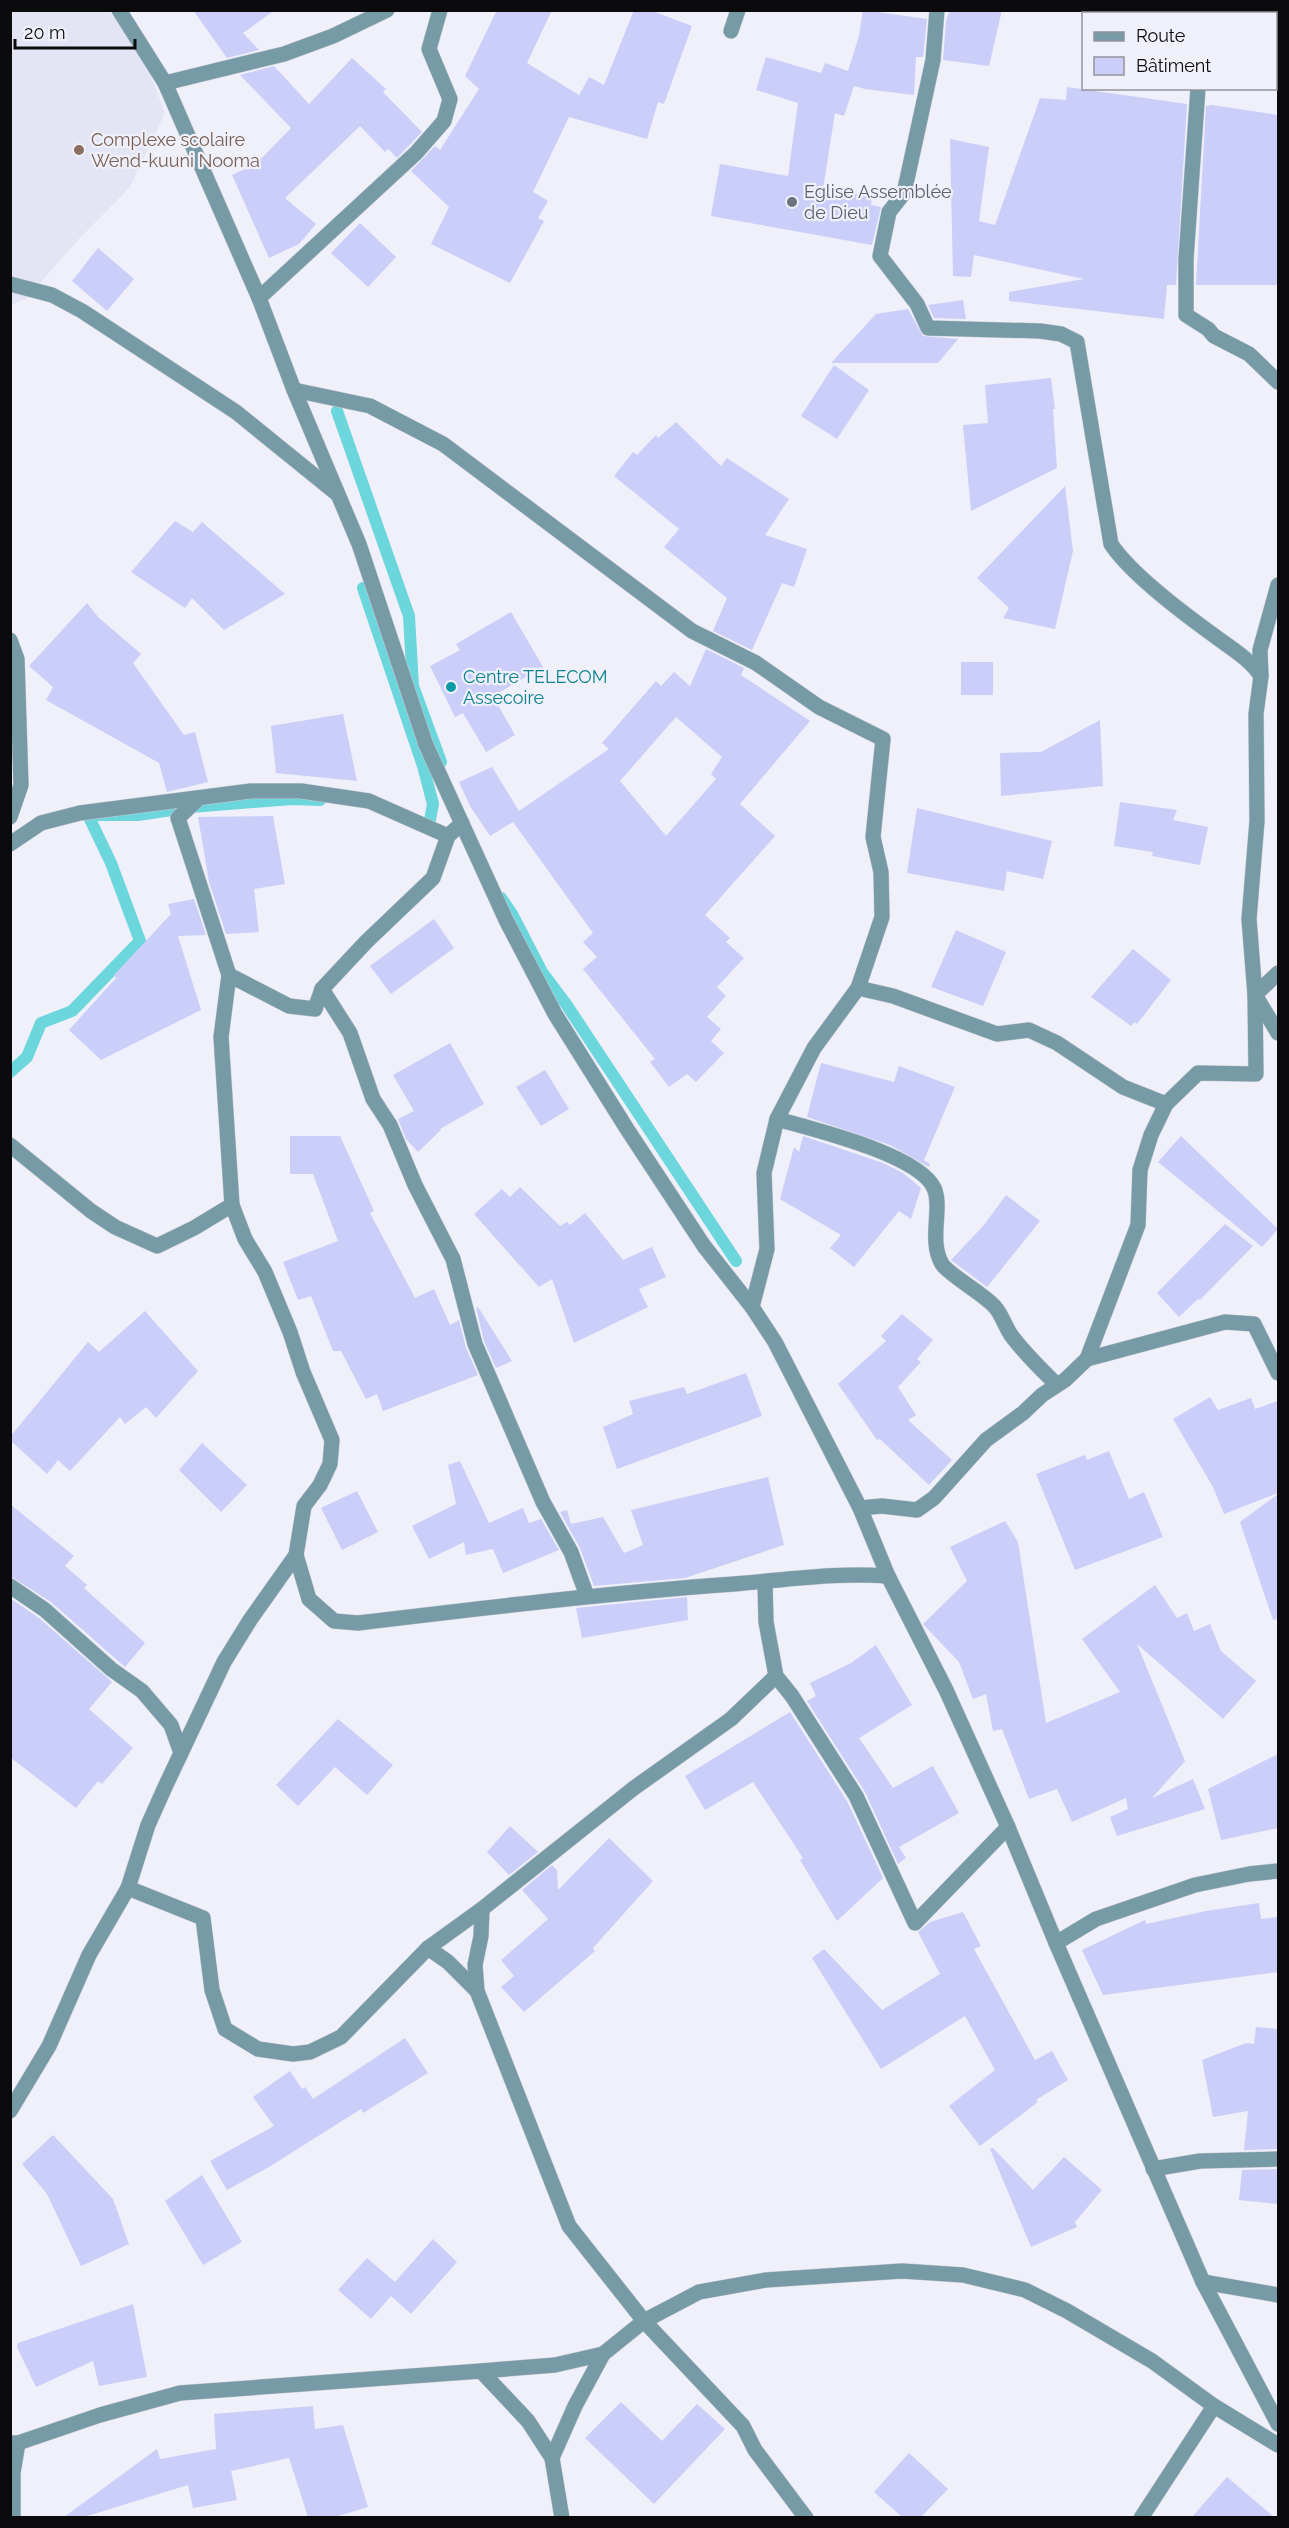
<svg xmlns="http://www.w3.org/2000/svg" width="1289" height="2528" font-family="Raleway,sans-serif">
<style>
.built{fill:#e3e5f5}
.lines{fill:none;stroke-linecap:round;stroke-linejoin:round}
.stream{stroke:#6bd6dc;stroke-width:12}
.building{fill:#cbcef9;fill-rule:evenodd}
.minor-casing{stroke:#cbcbd3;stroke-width:16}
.minor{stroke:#769ba7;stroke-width:15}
.education-dot{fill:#8d6e63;stroke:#eff0f9;stroke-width:2}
.worship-dot{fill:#6b7280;stroke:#eff0f9;stroke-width:2}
.culture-dot{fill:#0f9aa8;stroke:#eff0f9;stroke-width:2}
.labels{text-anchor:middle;stroke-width:4.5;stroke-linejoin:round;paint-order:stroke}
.education-label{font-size:18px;fill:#785e54;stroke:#eff0f9;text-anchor:start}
.worship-label{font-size:18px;fill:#5b616d;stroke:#eff0f9;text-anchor:start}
.culture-label{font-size:18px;fill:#0d838f;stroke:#eff0f9;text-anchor:start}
</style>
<rect width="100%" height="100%" fill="#eff0f9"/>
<!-- built -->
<path class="built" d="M 11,11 L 109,11 L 142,52 L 165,113 L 130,187 L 77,241 L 27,298 L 11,305 Z"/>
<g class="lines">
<!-- stream -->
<g class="stream">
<path d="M 337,411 L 409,616 L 413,686 L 441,762"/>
<path d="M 363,588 L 423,766 L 433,804 L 429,825 L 418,822"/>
<path d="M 501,898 L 512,914 L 542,972 L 566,1004 L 736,1261"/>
<path d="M 10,1072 L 27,1057 L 41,1023 L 72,1011 L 140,941 L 111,863 L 88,815 L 138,815 L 191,807 L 292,799 L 320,800"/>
</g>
</g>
<!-- building -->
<g class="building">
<path d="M 193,10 L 275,10 L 243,33 L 259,50 L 227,58 Z"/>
<path d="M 497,10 L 552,10 L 527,63 L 579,95 L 576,101 L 589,77 L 604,85 L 634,10 L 650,10 L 692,26 L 664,104 L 658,102 L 647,139 L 569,117 L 533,192 L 548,201 L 538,218 L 544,221 L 510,283 L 431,244 L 449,207 L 411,171 L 435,146 L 440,150 L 479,89 L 465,76 Z"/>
<path d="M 863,10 L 927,19 L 923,57 L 916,57 L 914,95 L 865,89 L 854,86 L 844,116 L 835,113 L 823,189 L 872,196 L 871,205 L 881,207 L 872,245 L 711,216 L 720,164 L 788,176 L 798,103 L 756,90 L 766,57 L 821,73 L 825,63 L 848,71 L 859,36 Z"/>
<path d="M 950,10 L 1002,10 L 989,66 L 943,60 L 946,21 Z"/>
<path d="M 352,58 L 386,89 L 383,92 L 422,132 L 397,158 L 388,149 L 385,152 L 360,126 L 285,198 L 316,224 L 299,244 L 269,258 L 232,175 L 256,164 L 291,128 L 240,75 L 274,66 L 309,104 Z"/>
<path d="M 1067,87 L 1187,104 L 1176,285 L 1167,285 L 1164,319 L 1009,301 L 1009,292 L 1084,279 L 974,255 L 971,277 L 953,276 L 950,139 L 989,147 L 979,221 L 995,225 L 1040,98 L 1066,100 Z"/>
<path d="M 1212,105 L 1278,115 L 1278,285 L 1196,285 L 1206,106 Z"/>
<path d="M 360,223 L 396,257 L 368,287 L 331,253 Z"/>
<path d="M 98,248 L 134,279 L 107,311 L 72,281 Z"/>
<path d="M 963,300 L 966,319 L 934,318 L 928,305 Z"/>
<path d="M 908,309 L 923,336 L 958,339 L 938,363 L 831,363 L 876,314 Z"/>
<path d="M 834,365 L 869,390 L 837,439 L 801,416 Z"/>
<path d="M 1051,378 L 1055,409 L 1053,409 L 1057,468 L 971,511 L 963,425 L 988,423 L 985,385 Z"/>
<path d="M 676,422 L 721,466 L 727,458 L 789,499 L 765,535 L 807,549 L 794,587 L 782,583 L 752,650 L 713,631 L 727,598 L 664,547 L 679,529 L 614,476 L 633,452 L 637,455 L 656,435 L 658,438 Z"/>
<path d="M 1065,486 L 1073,551 L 1055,629 L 1003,618 L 1009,608 L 977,578 Z"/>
<path d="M 175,521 L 193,532 L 202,522 L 285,594 L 224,630 L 192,598 L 185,608 L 131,572 Z"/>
<path d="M 87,603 L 98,617 L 141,654 L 133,663 L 184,735 L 195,732 L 208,782 L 167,792 L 159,763 L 46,700 L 53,687 L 29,666 Z"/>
<path d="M 511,612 L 543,667 L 493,696 L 515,735 L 486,752 L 463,713 L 455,717 L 430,666 L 460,650 L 456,644 Z"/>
<path d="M 706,649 L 744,668 L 741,675 L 810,721 L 740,804 L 775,836 L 705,915 L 730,938 L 726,942 L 744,958 L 717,987 L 726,996 L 707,1017 L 721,1029 L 711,1041 L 724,1053 L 696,1082 L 687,1074 L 669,1087 L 650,1062 L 655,1059 L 583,969 L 597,957 L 583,942 L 593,933 L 513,822 L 490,836 L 470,806 L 459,782 L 492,767 L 519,811 L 609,749 L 602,743 L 656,681 L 661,686 L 674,672 L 690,686 ZM 676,717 L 722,757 L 711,774 L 716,779 L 666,836 L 620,781 Z"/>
<rect x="961" y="662" width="32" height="33"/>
<path d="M 343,714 L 357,781 L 276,773 L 271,726 Z"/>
<path d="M 1100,720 L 1103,786 L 1001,796 L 1000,753 L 1041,752 Z"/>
<path d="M 1120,802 L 1177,810 L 1173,820 L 1208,827 L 1200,865 L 1152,856 L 1153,852 L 1114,846 Z"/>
<path d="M 917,808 L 1052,841 L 1043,879 L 1007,871 L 1004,891 L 907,873 Z"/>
<path d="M 273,816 L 285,884 L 254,889 L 259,932 L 226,934 L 209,882 L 198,817 Z"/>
<path d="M 194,899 L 206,935 L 178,936 L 201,1010 L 101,1060 L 69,1030 L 116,978 L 114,975 L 171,914 L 168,904 Z"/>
<path d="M 434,919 L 454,948 L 391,994 L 370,966 Z"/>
<path d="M 956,930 L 1006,952 L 983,1006 L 931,987 Z"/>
<path d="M 1133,949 L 1171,980 L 1137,1024 L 1134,1022 L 1131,1026 L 1091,997 Z"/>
<path d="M 450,1043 L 484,1104 L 440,1129 L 441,1130 L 418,1152 L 406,1139 L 398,1119 L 414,1111 L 393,1075 Z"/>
<path d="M 821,1063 L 894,1082 L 899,1066 L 955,1087 L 924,1160 L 930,1164 L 929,1167 L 890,1145 L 807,1117 Z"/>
<path d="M 545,1070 L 569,1109 L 541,1126 L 516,1087 Z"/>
<path d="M 290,1136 L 340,1136 L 374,1211 L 370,1213 L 415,1298 L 434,1289 L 450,1325 L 459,1320 L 466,1348 L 478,1375 L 383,1411 L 377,1394 L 366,1399 L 341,1351 L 333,1351 L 311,1296 L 298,1300 L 283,1262 L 338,1241 L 313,1174 L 290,1174 Z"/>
<path d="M 803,1136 L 883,1163 L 903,1173 L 921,1188 L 911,1219 L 899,1211 L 854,1267 L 830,1248 L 841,1235 L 780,1199 L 794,1147 L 799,1152 Z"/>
<path d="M 1181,1136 L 1278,1229 L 1262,1247 L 1158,1162 Z"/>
<path d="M 520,1187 L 560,1226 L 567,1222 L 570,1225 L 585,1213 L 623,1260 L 652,1247 L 666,1277 L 639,1289 L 648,1307 L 574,1343 L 552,1279 L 539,1287 L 474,1214 L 502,1189 L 510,1197 Z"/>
<path d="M 1006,1195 L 1040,1221 L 987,1287 L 951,1260 L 984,1225 Z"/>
<path d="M 1225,1224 L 1253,1246 L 1200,1300 L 1198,1299 L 1179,1317 L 1157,1293 Z"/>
<path d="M 478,1307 L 512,1361 L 496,1368 L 484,1341 L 476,1308 Z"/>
<path d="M 145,1311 L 198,1371 L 156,1418 L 146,1407 L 125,1424 L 120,1417 L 70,1471 L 58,1460 L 47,1474 L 10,1440 L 10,1437 L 88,1342 L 99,1352 Z"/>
<path d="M 902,1314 L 933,1340 L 917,1359 L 921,1362 L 898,1387 L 916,1415 L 908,1420 L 952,1460 L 929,1485 L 880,1439 L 877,1440 L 838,1384 L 886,1341 L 881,1336 Z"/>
<path d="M 746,1373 L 762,1416 L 617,1469 L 603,1427 L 633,1414 L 629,1401 L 684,1387 L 687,1394 Z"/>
<path d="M 1210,1397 L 1218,1410 L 1251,1398 L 1255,1409 L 1278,1401 L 1278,1493 L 1224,1514 L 1213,1487 L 1173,1419 Z"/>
<path d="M 202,1443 L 247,1485 L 221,1512 L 179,1470 Z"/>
<path d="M 1109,1451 L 1129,1499 L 1144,1492 L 1163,1537 L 1075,1570 L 1036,1474 L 1085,1455 L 1087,1460 Z"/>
<path d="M 460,1461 L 489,1523 L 523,1508 L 529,1523 L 541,1519 L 559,1550 L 503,1573 L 493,1549 L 466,1555 L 464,1542 L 429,1559 L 412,1526 L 456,1504 L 448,1465 Z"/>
<path d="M 768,1477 L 784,1545 L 685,1578 L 594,1586 L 580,1548 L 560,1512 L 567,1510 L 571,1524 L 603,1517 L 624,1553 L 643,1545 L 631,1510 Z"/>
<path d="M 357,1491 L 378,1532 L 342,1550 L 321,1508 Z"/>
<path d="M 1278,1494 L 1278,1619 L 1273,1620 L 1240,1522 Z"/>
<path d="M 10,1504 L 74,1556 L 65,1566 L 87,1585 L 84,1588 L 145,1643 L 125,1667 L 51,1602 L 10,1576 Z"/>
<path d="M 1005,1521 L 1018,1542 L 1046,1723 L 1120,1692 L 1082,1639 L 1155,1585 L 1177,1618 L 1187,1613 L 1194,1631 L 1210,1624 L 1221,1651 L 1256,1681 L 1223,1719 L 1137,1644 L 1185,1761 L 1152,1798 L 1193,1779 L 1205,1809 L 1117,1836 L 1110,1817 L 1128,1809 L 1126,1798 L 1072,1822 L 1057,1789 L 1029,1799 L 1002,1729 L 993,1731 L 986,1694 L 973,1699 L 959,1662 L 923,1624 L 967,1581 L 950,1547 Z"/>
<path d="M 687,1597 L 688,1620 L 582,1638 L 576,1608 Z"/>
<path d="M 10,1598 L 39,1618 L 112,1682 L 89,1709 L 133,1748 L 102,1784 L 98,1781 L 76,1808 L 10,1757 Z"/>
<path d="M 876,1645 L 912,1705 L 859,1738 L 893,1788 L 933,1766 L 959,1813 L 899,1847 L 906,1858 L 898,1864 L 865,1792 L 807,1701 L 816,1696 L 810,1683 L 851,1663 Z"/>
<path d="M 790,1712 L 847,1801 L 883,1878 L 837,1921 L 800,1860 L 803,1858 L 753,1782 L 705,1810 L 685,1776 Z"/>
<path d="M 338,1719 L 393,1765 L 367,1795 L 335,1767 L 298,1806 L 276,1785 Z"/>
<path d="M 1278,1754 L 1278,1828 L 1221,1840 L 1208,1789 Z"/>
<path d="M 510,1826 L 538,1852 L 509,1875 L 487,1852 Z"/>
<path d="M 609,1838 L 653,1881 L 593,1948 L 595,1951 L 524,2012 L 501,1987 L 514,1976 L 501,1960 L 548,1919 L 522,1890 L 552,1865 L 557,1870 L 558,1890 Z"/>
<path d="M 1259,1903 L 1261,1919 L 1278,1917 L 1278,1972 L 1103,1995 L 1082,1950 L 1145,1920 L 1146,1924 L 1206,1911 Z"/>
<path d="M 963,1912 L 981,1946 L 974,1949 L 1035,2060 L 1052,2051 L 1068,2080 L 1036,2100 L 1038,2102 L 980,2146 L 949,2106 L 995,2070 L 965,2016 L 881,2069 L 812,1958 L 824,1949 L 882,2010 L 940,1974 L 918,1932 L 930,1922 Z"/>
<path d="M 1256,2027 L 1278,2029 L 1278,2149 L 1244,2150 L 1248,2111 L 1213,2117 L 1202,2060 L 1246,2043 L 1254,2044 Z"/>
<path d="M 405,2038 L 428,2073 L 363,2113 L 361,2109 L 269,2167 L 227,2190 L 210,2161 L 274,2126 L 253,2097 L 290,2071 L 302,2089 L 305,2087 L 313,2099 Z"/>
<path d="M 53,2135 L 113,2199 L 129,2244 L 81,2266 L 47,2194 L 22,2164 Z"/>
<path d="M 993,2148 L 1033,2190 L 1064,2157 L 1102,2190 L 1075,2222 L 1077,2227 L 1031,2247 L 990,2149 Z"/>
<path d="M 1278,2169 L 1278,2204 L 1239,2200 L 1242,2170 Z"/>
<path d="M 202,2175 L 242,2242 L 203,2265 L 165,2201 Z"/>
<path d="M 433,2239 L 457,2262 L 411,2314 L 391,2296 L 371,2319 L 338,2290 L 367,2258 L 395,2282 Z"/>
<path d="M 133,2304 L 147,2377 L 99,2386 L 93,2361 L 36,2387 L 17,2347 L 18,2343 Z"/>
<path d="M 621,2402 L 662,2441 L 697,2404 L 725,2429 L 654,2504 L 585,2438 Z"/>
<path d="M 313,2406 L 315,2429 L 343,2425 L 368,2507 L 335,2517 L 308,2517 L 289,2458 L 231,2471 L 237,2500 L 193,2508 L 188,2485 L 84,2517 L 64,2517 L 157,2449 L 160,2459 L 216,2449 L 214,2414 Z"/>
<path d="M 909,2453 L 948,2489 L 921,2517 L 902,2517 L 874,2492 Z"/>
<path d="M 1227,2477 L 1274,2517 L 1192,2517 Z"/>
</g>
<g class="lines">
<!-- minor casing -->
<g class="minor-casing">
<g id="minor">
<path d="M 119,10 L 165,83 L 259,298 L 294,390 L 359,544 L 426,745 L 506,920 L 555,1014 L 627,1129 L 704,1246 L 752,1307 L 775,1342 L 860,1508 L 888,1576 L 946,1690 L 1008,1827 L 1056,1943 L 1203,2282 L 1278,2424"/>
<path d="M 937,10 L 933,60 L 904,193 L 889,212 L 880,256 L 917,304 L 928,328 L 1040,331 L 1061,334 L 1077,342 L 1111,544 C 1130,573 1183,613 1212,634 C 1229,647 1249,658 1261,676"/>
<path d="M 1204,14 L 1204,10"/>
<path d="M 731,31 L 738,10"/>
<path d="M 165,83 L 284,54 L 333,36 L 387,10"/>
<path d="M 1198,88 L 1186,259 L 1186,315 L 1208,329 L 1214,336 L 1249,354 L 1278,382"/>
<path d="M 10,284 L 52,295 L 82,311 L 236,412 L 336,493"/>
<path d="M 259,298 L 416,153 L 444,121 L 450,99 L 429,49 L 440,10"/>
<path d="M 294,390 L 370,406 L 443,444 L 692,631 L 756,663 L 819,707 L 883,739 L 873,837 L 881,872 L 882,917 L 858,988 L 814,1048 L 777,1119 L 764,1173 L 767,1249 L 752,1307"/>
<path d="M 1278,585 L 1260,650 L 1261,676 L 1256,714 L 1257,821 L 1249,919 L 1255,995 L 1278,1033"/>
<path d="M 10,640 L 17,659 L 21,785 L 10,817"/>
<path d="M 199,798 L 178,818 L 229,975"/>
<path d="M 462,823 L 448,836 L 433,878 L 366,942 L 322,989 L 350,1033 L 373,1099 L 390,1125 L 415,1185 L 453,1259 L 475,1344 L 543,1502 L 571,1552 L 587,1596"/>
<path d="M 10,844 L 41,823 L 80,813 L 251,791 L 301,791 L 369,801 L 448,836"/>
<path d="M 858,988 L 893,996 L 997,1034 L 1029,1030 L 1057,1043 L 1123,1087 L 1166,1104"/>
<path d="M 322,989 L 315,1009 L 289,1006 L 229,975 L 221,1037 L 232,1205 L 245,1239 L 265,1272 L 290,1332 L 303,1372 L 332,1440 L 330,1464 L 320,1485 L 304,1506 L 296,1555 L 309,1599 L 334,1621 L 358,1623 C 483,1608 608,1593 734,1584 C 785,1580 837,1572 888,1576"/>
<path d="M 777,1119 C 812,1129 918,1154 934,1188 C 943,1208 928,1240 942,1264 C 949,1275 984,1294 995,1307 C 1002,1315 1005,1326 1011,1335 C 1024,1353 1041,1369 1057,1385"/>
<path d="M 10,1145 L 91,1211 L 115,1227 L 157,1246 L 194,1228 L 232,1205"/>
<path d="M 1087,1359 L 1138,1225 L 1140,1170 L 1151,1135 L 1166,1104 L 1198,1073 L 1256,1074 L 1255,995 L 1278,973"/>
<path d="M 860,1508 L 882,1506 L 917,1510 L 934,1498 L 986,1440 L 1023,1413 L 1042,1395 L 1065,1380 L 1087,1359 L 1225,1322 L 1254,1324 L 1278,1373"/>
<path d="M 765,1582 L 766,1622 L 776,1676 L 792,1696 L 856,1796 L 915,1923 L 1008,1827"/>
<path d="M 10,1586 L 45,1610 L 111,1669 L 142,1691 L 171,1725 L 181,1753"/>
<path d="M 128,1888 L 203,1918 L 212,1990 L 225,2029 L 258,2049 L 293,2054 L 310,2052 L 341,2037 L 428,1948 L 482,1909 L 634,1788 L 731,1719 L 776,1676"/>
<path d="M 482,1909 L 481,1936 L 475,1965 L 477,1991 L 569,2226 L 644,2321 L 743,2426 L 755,2450 L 806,2518"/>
<path d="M 1056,1943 L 1096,1919 L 1195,1885 L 1249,1874 L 1278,1871"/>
<path d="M 428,1948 L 448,1962 L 477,1991"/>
<path d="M 10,2111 L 49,2046 L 89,1955 L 128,1888 L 148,1825 L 165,1787 L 224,1662 L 250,1620 L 296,1555"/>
<path d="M 1153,2169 L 1200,2161 L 1278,2159"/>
<path d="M 1203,2282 L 1278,2295"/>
<path d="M 481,2371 L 555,2365 L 603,2354 L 644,2321 L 699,2292 L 766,2280 L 902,2271 L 963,2275 L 1025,2290 L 1067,2311 L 1152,2361 L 1214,2406 L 1278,2445"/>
<path d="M 10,2443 L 18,2443 L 100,2415 L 180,2393 L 481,2371 L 528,2421 L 552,2458"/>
<path d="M 13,2518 L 13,2473 L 18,2443"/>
<path d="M 562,2518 L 552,2458 L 575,2406 L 603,2354"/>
<path d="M 1141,2518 L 1214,2406"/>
</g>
</g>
<!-- minor -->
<use href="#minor" class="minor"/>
</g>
<!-- markers -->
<circle class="education-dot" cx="79" cy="150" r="6"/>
<circle class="worship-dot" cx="792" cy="202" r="6"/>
<circle class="culture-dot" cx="451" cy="687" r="6"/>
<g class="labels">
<!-- education labels -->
<g class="education-label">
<text x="91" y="146">Complexe scolaire<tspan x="91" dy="21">Wend-kuuni Nooma</tspan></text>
</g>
<!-- worship labels -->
<g class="worship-label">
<text x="804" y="198">Eglise Assemblée<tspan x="804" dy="21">de Dieu</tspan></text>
</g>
<!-- culture labels -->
<g class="culture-label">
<text x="463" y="683">Centre TELECOM<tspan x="463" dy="21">Assecoire</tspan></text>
</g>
</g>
<!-- border -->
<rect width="1289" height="2528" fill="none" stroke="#0b0b0e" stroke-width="24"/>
<!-- legend -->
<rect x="1082" y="12" width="195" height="78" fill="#eff0f9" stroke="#94949b" stroke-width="1.5"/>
<rect x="1094" y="32" width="30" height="9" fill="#769ba7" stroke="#94949b" stroke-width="1.5"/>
<text x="1136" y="42" font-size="18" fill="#0b0b0e">Route</text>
<rect x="1094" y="57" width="30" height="18" fill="#cbcef9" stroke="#94949b" stroke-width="1.5"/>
<text x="1136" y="72" font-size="18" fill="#0b0b0e">Bâtiment</text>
<!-- scale -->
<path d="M15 39v9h120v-9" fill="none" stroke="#0b0b0e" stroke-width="3"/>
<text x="24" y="39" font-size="18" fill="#0b0b0e" stroke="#eff0f9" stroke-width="4.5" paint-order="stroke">20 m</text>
</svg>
